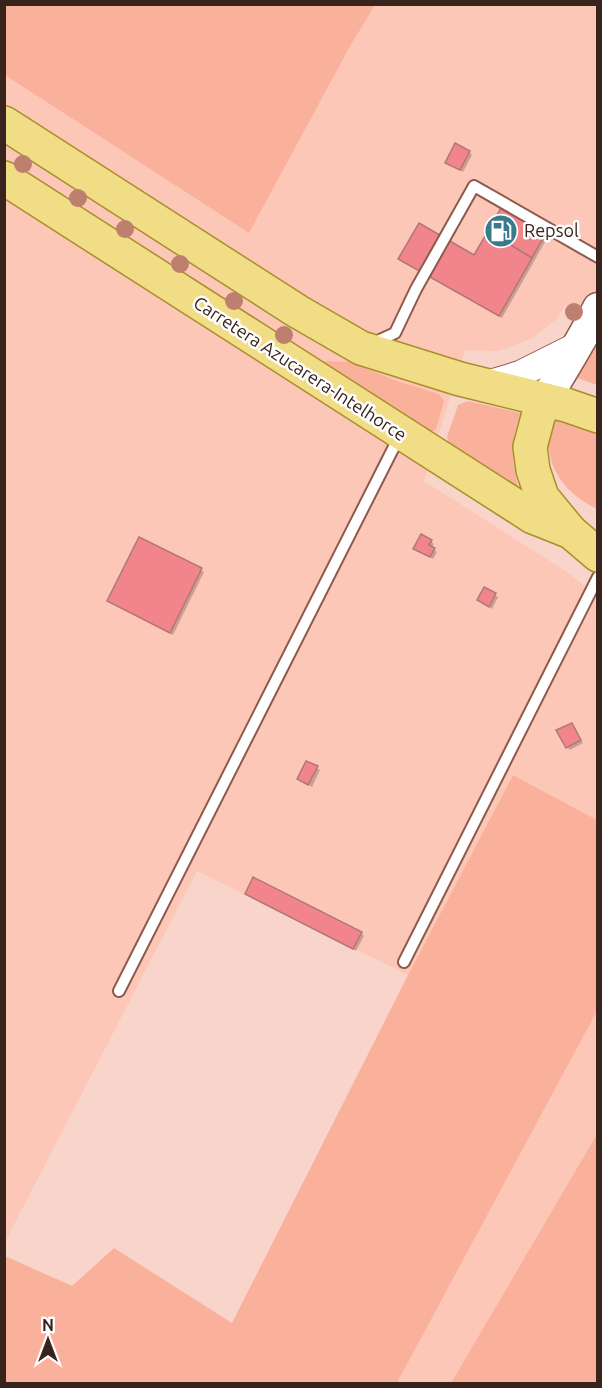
<svg xmlns="http://www.w3.org/2000/svg" width="602" height="1388" font-family="Ubuntu,sans-serif">
<style>
.built{fill:#fdc7b7}
.green{fill:#fab19c}
.shadow{fill:#0003}
.building{fill:#f2858c;stroke:#b07779;stroke-width:1.5}
.lines{fill:none;stroke-linecap:round;stroke-linejoin:round}
.service-casing{stroke:#8d5a4c;stroke-width:14}
.tertiary-casing{stroke:#8d5a4c;stroke-width:28}
.secondary-casing{stroke:#8d5a4c;stroke-width:33}
.primary-casing{stroke:#a98e2b;stroke-width:36}
.service{stroke:#fff;stroke-width:10}
.tertiary{stroke:#fff;stroke-width:26}
.secondary{stroke:#fff;stroke-width:30}
.primary{stroke:#f0dd85;stroke-width:33}
.tree{fill:#bd7f6e}
.labels{text-anchor:middle;stroke-width:5;stroke-linejoin:round;paint-order:stroke}
.poi-label{font-size:18px;fill:#39231d;stroke:#fefefe;text-anchor:start}
.street-label{font-size:18px;fill:#39231d;stroke:#fefefe}
</style>
<rect width="100%" height="100%" fill="#f8d4ca"/>
<!-- built -->
<g class="built">
<path d="M 5,5 L 597,5 L 597,306 L 565,305 L 557,319 L 531,339 L 498,351 L 465,350 L 424,481 L 567,572 L 597,596 L 597,820 L 513,775 L 408,975 L 197,871 L 5,1242 Z"/>
<path d="M 597,1011 L 597,1134 L 451,1383 L 397,1383 Z"/>
</g>
<!-- green -->
<g class="green">
<path d="M 4,5 L 5,4 L 375,5 L 349,48 L 249,233 L 5,75 Z"/>
<path d="M 597,345 L 597,385 L 575,377 L 588,352 Z"/>
<path d="M 317,361 L 350,362 L 397,381 L 439,394 L 444,401 L 436,429 L 429,433 Z"/>
<path d="M 468,401 L 521,413 C 509,444 512,459 519,492 L 450,447 L 447,437 L 458,405 Z"/>
<path d="M 551,417 L 597,434 L 597,509 C 573,497 553,479 549,450 C 547,440 550,427 551,417 Z"/>
<path d="M 513,775 L 597,820 L 597,1011 L 397,1383 L 5,1383 L 5,1256 L 72,1286 L 114,1248 L 232,1323 L 408,975 Z"/>
<path d="M 597,1134 L 597,1383 L 451,1383 Z"/>
</g>
<!-- shadow -->
<g class="shadow">
<path d="M 469,152 L 472,155 L 463,172 L 447,163 Z"/>
<path d="M 504,206 L 550,233 L 502,318 L 403,262 L 475,257 Z"/>
<path d="M 140,539 L 204,572 L 173,635 L 108,601 Z"/>
<path d="M 431,541 L 434,544 L 431,548 L 437,552 L 433,559 L 415,549 Z"/>
<path d="M 485,589 L 498,597 L 492,609 L 479,600 Z"/>
<path d="M 574,727 L 583,743 L 570,750 L 567,747 Z"/>
<path d="M 317,768 L 320,770 L 312,787 L 299,779 Z"/>
<path d="M 246,894 L 361,933 L 364,936 L 356,951 Z"/>
</g>
<!-- building -->
<g class="building">
<path d="M 455,143 L 470,151 L 460,170 L 445,163 Z"/>
<path d="M 503,204 L 548,229 L 532,258 L 488,231 Z"/>
<path d="M 419,223 L 474,255 L 488,231 L 532,258 L 499,316 L 398,259 Z"/>
<path d="M 421,534 L 432,540 L 429,545 L 435,548 L 430,557 L 413,549 Z"/>
<path d="M 139,537 L 202,568 L 170,633 L 107,601 Z"/>
<path d="M 484,587 L 496,593 L 489,607 L 477,600 Z"/>
<path d="M 572,723 L 581,740 L 566,748 L 556,730 Z"/>
<path d="M 306,761 L 318,766 L 308,785 L 297,779 Z"/>
<path d="M 253,877 L 362,932 L 353,949 L 245,894 Z"/>
</g>
<g class="lines">
<!-- service casing -->
<g class="service-casing">
<g id="service">
<path d="M 371,344 L 395,333 L 416,289 L 474,186 L 598,257"/>
<path d="M 404,962 L 598,577"/>
<path d="M 119,991 L 400,435"/>
</g>
</g>
<!-- tertiary casing -->
<g class="tertiary-casing">
<path id="tertiary" d="M 484,385 L 520,374 L 576,346"/>
</g>
<!-- secondary casing -->
<g class="secondary-casing">
<path id="secondary" d="M 545,400 C 563,370 582,340 598,308"/>
</g>
<!-- primary casing -->
<g class="primary-casing">
<g id="primary">
<path d="M 4,123 L 297,311 L 361,348 L 460,379 L 566,405 L 598,416"/>
<path d="M 4,178 L 533,517 L 571,532 L 598,555"/>
<path d="M 545,400 L 538,417 L 530,447 L 533,470 L 542,497 L 570,531"/>
</g>
</g>
<!-- service -->
<use href="#service" class="service"/>
<!-- tertiary -->
<use href="#tertiary" class="tertiary"/>
<!-- secondary -->
<use href="#secondary" class="secondary"/>
<!-- primary -->
<use href="#primary" class="primary"/>
</g>
<!-- trees -->
<g class="tree">
<circle cx="23" cy="164" r="9"/>
<circle cx="78" cy="198" r="9"/>
<circle cx="125" cy="229" r="9"/>
<circle cx="180" cy="264" r="9"/>
<circle cx="234" cy="301" r="9"/>
<circle cx="574" cy="312" r="9"/>
<circle cx="284" cy="335" r="9"/>
</g>
<!-- icons -->
<defs>
<g id="fuel-disc" transform="scale(1.725)"><circle r="9.5" fill="#387b8c" stroke="#fefefe"/><path d="M-5.5-6h7V0h2V4h1.3V-2.5L3-4.5l.8-.8L6-3V5H2.5V1h-1V6h-7ZM-4.2-4.7v3.2H.2V-4.7Z" fill="#fff"/></g>
</defs>
<g fill-rule="evenodd">
<use href="#fuel-disc" x="501" y="231"/>
</g>
<g class="labels">
<!-- poi labels -->
<g class="poi-label">
<text x="524" y="237">Repsol</text>
</g>
<!-- street labels -->
<g class="street-label">
<text transform="translate(300 369) rotate(33)" y="6">Carretera Azucarera-Intelhorce</text>
</g>
</g>
<!-- border -->
<rect width="602" height="1388" fill="none" stroke="#39231d" stroke-width="12"/>
<!-- north arrow -->
<g transform="translate(48 1340)" stroke="#fefefe" stroke-width="4.5" paint-order="stroke">
<path d="M0-4.5L10 22L0 15L-10 22Z" fill="#39231d"/>
<text y="-9" font-size="16" font-weight="bold" text-anchor="middle" fill="#39231d">N</text>
</g>
</svg>
